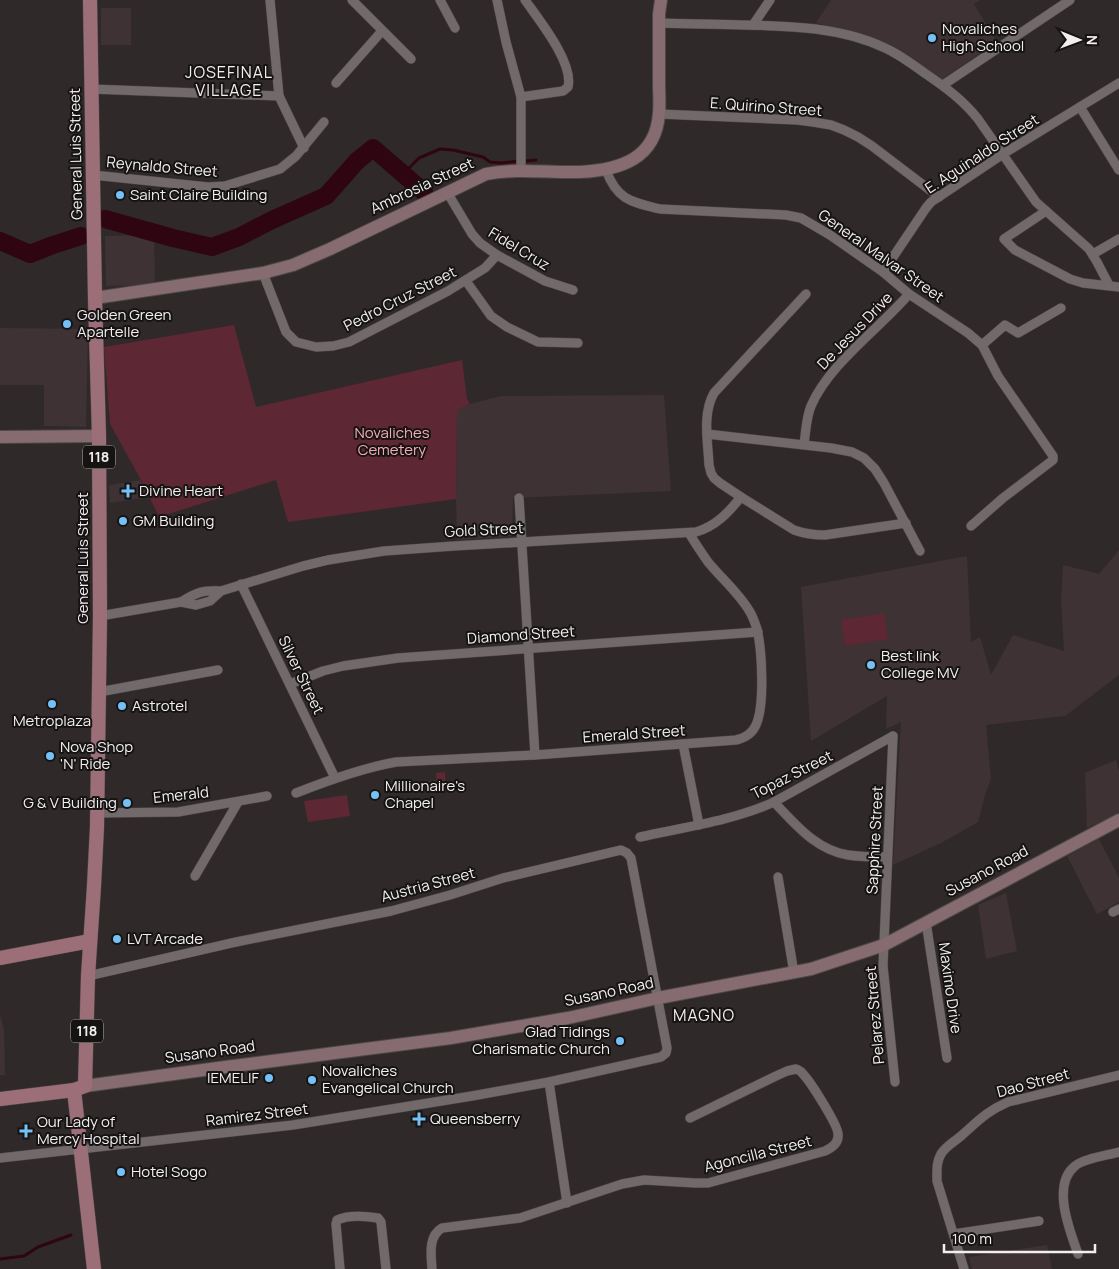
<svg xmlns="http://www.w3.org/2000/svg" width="1119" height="1269" font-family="Manrope,sans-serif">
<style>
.built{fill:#3f3234}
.green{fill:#5d2734}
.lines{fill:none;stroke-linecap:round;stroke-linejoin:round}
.stream{stroke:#2f0512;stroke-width:3}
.river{stroke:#2f0512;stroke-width:18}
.street-casing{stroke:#4d4748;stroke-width:10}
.secondary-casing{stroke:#4d4748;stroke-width:14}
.primary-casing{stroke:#4d4748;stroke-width:15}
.street{stroke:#71696a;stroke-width:9}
.secondary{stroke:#866b70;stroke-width:12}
.primary{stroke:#9c6e77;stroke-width:14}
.poi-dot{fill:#75c0f6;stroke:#161313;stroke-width:2}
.labels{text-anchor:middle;stroke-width:4;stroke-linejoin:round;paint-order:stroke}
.shield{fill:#161313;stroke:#b1acad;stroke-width:1}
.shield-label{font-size:14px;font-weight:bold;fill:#f3eeef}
.poi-label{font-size:15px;fill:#f3eeef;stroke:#161313;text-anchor:start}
.street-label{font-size:15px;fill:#f3eeef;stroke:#161313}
.park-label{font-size:15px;fill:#f4abb8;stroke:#161313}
.neighbourhood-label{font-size:16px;letter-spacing:1px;fill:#f3eeef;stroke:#161313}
</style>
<rect width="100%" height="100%" fill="#30292a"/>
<!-- built -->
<g class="built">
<path d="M 831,0 L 980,0 L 974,4 L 997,42 L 941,80 L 857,34 L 816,23 Z"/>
<rect x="101" y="8" width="30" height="37"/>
<path d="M 154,235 L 155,285 L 106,286 L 105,236 Z"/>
<path d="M 0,328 L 88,329 L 86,427 L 44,426 L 44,385 L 0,385 Z"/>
<path d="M 664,395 L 671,491 L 513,498 L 512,536 L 457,540 L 456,499 L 457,410 L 470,404 L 501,396 Z"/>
<path d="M 141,480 L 149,497 L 110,503 L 109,485 Z"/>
<path d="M 1119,550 L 1119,675 L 1065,716 L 986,725 L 991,779 L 985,795 L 978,822 L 941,843 L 893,865 L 901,722 L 886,729 L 887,696 L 811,741 L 801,587 L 967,556 L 971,642 L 980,637 L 991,675 L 1013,635 L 1064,651 L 1061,600 L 1063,565 L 1099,574 Z"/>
<path d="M 1116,760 L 1119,771 L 1119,813 L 1087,828 L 1085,773 Z"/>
<path d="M 1099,839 L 1119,878 L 1119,902 L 1097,914 L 1067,856 Z"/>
<path d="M 1006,893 L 1017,951 L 986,959 L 978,905 Z"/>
<path d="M 0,1014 L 4,1029 L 5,1075 L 0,1075 Z"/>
<path d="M 1047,1245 L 1052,1269 L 972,1269 L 969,1257 Z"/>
</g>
<!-- green -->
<g class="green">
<path d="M 234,325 L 256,407 L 462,360 L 467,399 L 470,404 L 457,410 L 456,499 L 288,522 L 276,480 L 159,517 L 141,480 L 110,424 L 104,347 Z"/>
<path d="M 884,613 L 888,639 L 845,646 L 841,620 Z"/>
<path d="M 445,772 L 446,791 L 437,792 L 436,773 Z"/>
<path d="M 347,795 L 350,816 L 308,822 L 304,801 Z"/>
</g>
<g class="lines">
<!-- stream -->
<g class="stream">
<path d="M 526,161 L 536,160"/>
<path d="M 403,174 L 419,158 L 440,149 L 453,150 L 483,157 L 490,162 L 501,163 L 518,161"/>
<path d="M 0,1259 L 24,1256 L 38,1247 L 71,1235"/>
</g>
<!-- river -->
<g class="river">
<path d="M 105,219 L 173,238 L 212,247 L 239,237 L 272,220 L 326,196 L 357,161 L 373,148 L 424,192"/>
<path d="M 0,241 L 30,254 L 53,245 L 81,236"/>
</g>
<!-- street casing -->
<g class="street-casing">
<g id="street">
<path d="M 270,0 L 279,96 L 304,148"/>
<path d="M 352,0 L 411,59"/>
<path d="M 440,0 L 455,28"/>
<path d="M 497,0 L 506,42 L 521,97 L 521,171"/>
<path d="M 659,23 C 687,24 715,24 743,25 C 790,26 841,27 885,48 C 899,54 913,65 926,74 C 945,87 963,100 978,119 L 1036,202 L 1089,249 L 1097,262 L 1109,285"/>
<path d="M 753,25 L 770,0"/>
<path d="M 336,83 L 382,31"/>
<path d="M 943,85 L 1070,0"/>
<path d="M 91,89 L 279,96"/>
<path d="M 521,97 L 563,91 L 568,87 C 574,63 539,20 525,0"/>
<path d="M 1080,107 L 1119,170"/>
<path d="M 659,114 L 797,120 L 813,122 L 831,125 L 844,130 L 858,137 L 872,146 L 939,197"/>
<path d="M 606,170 C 617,200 631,202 660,209 L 786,215 L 801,218 L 830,235 L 883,272 L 909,294 L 968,333 L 982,345 L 998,376 L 1053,456 L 1053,460 L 1003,498 L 971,526"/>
<path d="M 93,175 L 208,187 L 225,186 L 280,169 L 296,156 L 324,122"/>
<path d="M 447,192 L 472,234 L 480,243 L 497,255 L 545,281 L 573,290"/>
<path d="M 1046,211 L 1004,239 L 1015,250 L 1070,279 L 1083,283 L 1119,287"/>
<path d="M 1093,254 L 1119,239"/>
<path d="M 883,272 L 926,208 L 931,202 L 1003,154 L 1119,83"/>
<path d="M 263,273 L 286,332 L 296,342 L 316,347 L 333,346 L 349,342 L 448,291 L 485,268 L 497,255"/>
<path d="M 466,281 L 491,316 L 507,327 L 538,342 L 578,343"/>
<path d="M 806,294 L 714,393 C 702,414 708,442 709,465 L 711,473 L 714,478 L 720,483 L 741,497 L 794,530 C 805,534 814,535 825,535 L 906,523"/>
<path d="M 982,345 L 1005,325 L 1018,333 L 1061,308"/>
<path d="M 707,434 L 831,448 L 852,452 L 864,458 L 875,469 L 884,483 L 920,551"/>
<path d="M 804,444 C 806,431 806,418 811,406 C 829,364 879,329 909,294"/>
<path d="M 519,498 L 535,755"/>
<path d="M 241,584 L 335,778"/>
<path d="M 181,602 C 197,592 203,590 221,591"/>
<path d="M 100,616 L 181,602 L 196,605 L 210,601 L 221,591 L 303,566 L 328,560 L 384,551 L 454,546 L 696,532 C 716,526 728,513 741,497"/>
<path d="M 290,684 L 323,671 L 343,666 L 398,658 L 758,632"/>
<path d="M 99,692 L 218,670"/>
<path d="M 893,736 L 883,966 L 895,1082"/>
<path d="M 683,744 L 699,825"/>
<path d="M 296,793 C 329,780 362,768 396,762 L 535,755 L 736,740 C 745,738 752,734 756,725 C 765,705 762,650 757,629 C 755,623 753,617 750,612 C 739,593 721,578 708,562 C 701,552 695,543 689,533"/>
<path d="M 774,802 C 795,824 816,850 848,855 C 861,857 874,857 887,857"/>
<path d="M 97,813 L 178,812 L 267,796"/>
<path d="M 640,837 C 685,827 732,821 774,802 L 893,736"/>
<path d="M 195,876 L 238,802"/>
<path d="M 778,877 L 794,973"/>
<path d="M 1113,912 L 1119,909"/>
<path d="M 926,922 L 947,1058"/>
<path d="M 549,1082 L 567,1203"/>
<path d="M 0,1158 L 293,1125 L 472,1096 L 549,1082 L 661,1057 L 666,1053 L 667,1048 L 631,858 L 627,853 L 621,850 L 503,878 L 450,895 L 391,911 L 236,942 L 88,976"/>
<path d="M 954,1234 L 1039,1221"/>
<path d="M 1078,1254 C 1070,1231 1051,1185 1075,1166 C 1082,1159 1109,1155 1119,1152"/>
<path d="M 340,1269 L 336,1224 L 337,1220 C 348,1215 366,1216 378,1218 L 381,1222 L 386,1269"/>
<path d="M 432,1269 C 431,1255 428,1236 442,1228 L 520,1218 L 622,1184 L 644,1180 L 695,1183 L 708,1183 L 825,1151 C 832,1148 839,1143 838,1134 C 838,1125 810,1081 803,1074 C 800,1070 800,1071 796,1069 L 787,1071 L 776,1076 L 690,1118"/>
<path d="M 964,1269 L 937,1181 C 937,1171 936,1163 941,1154 C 946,1146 954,1142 961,1136 C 978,1121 987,1111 1008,1102 L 1119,1075"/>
</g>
</g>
<!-- secondary casing -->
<g class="secondary-casing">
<g id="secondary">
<path d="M 95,298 L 263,273 L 293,265 L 330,249 L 486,174 C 517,168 549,173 580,172 C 620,170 656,159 659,113 C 660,103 659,93 659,83 C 659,60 659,37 659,14 L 661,0"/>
<path d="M 0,437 L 99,436"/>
<path d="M 85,1086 L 218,1068 L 451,1038 L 568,1018 L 658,998 L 811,969 L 884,945 L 1119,820"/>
</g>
</g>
<!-- primary casing -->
<g class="primary-casing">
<g id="primary">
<path d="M 0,958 L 90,941"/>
<path d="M 74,1090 L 94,1269"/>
<path d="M 0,1099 L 74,1090 L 85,1086 L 88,976 L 94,886 L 97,827 L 100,616 L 99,436 L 95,298 L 90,0"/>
</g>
</g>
<!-- street -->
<use href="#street" class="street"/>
<!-- secondary -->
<use href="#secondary" class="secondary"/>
<!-- primary -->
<use href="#primary" class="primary"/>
</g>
<!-- markers -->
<g class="poi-dot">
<circle cx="932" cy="38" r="5"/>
<circle cx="120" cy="195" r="5"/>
<circle cx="67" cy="324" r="5"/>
<path d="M125.5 483.5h5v5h5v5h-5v5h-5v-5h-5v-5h5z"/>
<circle cx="123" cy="521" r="5"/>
<circle cx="871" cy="665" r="5"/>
<circle cx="52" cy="704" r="5"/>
<circle cx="122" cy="706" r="5"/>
<circle cx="50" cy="756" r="5"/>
<circle cx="375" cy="795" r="5"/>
<circle cx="127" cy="803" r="5"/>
<circle cx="117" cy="939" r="5"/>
<circle cx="620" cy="1041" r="5"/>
<circle cx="269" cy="1078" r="5"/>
<circle cx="312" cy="1080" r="5"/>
<path d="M416.5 1111.5h5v5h5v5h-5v5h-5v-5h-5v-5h5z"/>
<path d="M23.5 1123.5h5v5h5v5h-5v5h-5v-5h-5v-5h5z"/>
<circle cx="121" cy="1172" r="5"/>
</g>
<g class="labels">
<!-- shield labels -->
<g class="shield">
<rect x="83" y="445.5" width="32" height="23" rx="4"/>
<rect x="71" y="1019.5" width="32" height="23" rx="4"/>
</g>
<g class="shield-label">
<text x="99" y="462">118</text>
<text x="87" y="1036">118</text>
</g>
<!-- poi labels -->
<g class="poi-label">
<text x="942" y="34">Novaliches<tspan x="942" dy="17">High School</tspan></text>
<text x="130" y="200">Saint Claire Building</text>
<text x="77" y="320">Golden Green<tspan x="77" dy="17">Apartelle</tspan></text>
<text x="139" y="496">Divine Heart</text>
<text x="133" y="526">GM Building</text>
<text x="881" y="661">Best link<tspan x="881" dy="17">College MV</tspan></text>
<text x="132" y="711">Astrotel</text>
<text x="52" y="726" text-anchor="middle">Metroplaza</text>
<text x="60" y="752">Nova Shop<tspan x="60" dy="17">'N' Ride</tspan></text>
<text x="385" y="791">Millionaire's<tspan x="385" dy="17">Chapel</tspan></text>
<text x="117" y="808" text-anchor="end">G &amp; V Building</text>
<text x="127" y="944">LVT Arcade</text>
<text x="610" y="1037" text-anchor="end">Glad Tidings<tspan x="610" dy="17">Charismatic Church</tspan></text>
<text x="322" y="1076">Novaliches<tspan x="322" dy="17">Evangelical Church</tspan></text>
<text x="259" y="1083" text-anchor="end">IEMELIF</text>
<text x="430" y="1124">Queensberry</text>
<text x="37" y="1127">Our Lady of<tspan x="37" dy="17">Mercy Hospital</tspan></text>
<text x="131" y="1177">Hotel Sogo</text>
</g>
<!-- street labels -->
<g class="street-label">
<text transform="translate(766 107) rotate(4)" y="5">E. Quirino Street</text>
<text transform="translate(76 154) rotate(-91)" y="5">General Luis Street</text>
<text transform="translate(982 154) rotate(-33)" y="5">E. Aguinaldo Street</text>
<text transform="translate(162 167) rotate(5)" y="5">Reynaldo Street</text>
<text transform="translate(422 186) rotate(-25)" y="5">Ambrosia Street</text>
<text transform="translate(519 249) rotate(31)" y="5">Fidel Cruz</text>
<text transform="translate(881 256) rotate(35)" y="5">General Malvar Street</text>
<text transform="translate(400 299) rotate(-27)" y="5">Pedro Cruz Street</text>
<text transform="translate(855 331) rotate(-46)" y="5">De Jesus Drive</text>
<text transform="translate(484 530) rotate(-3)" y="5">Gold Street</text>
<text transform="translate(83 558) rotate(-90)" y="5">General Luis Street</text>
<text transform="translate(521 635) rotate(-4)" y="5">Diamond Street</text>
<text transform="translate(301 675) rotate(64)" y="5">Silver Street</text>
<text transform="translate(634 734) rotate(-4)" y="5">Emerald Street</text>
<text transform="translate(792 775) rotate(-27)" y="5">Topaz Street</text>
<text transform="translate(181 795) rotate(-6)" y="5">Emerald</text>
<text transform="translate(875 840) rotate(-87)" y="5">Sapphire Street</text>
<text transform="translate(987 871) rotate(-28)" y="5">Susano Road</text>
<text transform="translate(428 885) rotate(-15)" y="5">Austria Street</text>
<text transform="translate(950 988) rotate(82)" y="5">Maximo Drive</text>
<text transform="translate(609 992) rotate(-12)" y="5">Susano Road</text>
<text transform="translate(875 1015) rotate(-95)" y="5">Pelarez Street</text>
<text transform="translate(210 1052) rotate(-8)" y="5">Susano Road</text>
<text transform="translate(1033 1083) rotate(-15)" y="5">Dao Street</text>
<text transform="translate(257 1115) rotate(-7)" y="5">Ramirez Street</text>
<text transform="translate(758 1154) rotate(-14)" y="5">Agoncilla Street</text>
</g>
<!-- park labels -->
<g class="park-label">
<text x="392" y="438">Novaliches<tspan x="392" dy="17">Cemetery</tspan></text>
</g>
<!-- neighbourhood labels -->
<g class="neighbourhood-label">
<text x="229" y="78">JOSEFINAL<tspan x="229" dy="18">VILLAGE</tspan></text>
<text x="704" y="1021">MAGNO</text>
</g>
</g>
<!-- north arrow -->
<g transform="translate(1079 40) rotate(91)" stroke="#161313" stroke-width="4" paint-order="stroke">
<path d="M0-4L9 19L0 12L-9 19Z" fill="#f3eeef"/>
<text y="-8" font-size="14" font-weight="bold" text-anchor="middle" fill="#f3eeef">N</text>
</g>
<!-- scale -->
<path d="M944 1244v8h151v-8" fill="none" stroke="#f3eeef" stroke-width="2.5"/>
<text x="952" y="1244" font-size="15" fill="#f3eeef" stroke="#161313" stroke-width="4" paint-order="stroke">100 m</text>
</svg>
